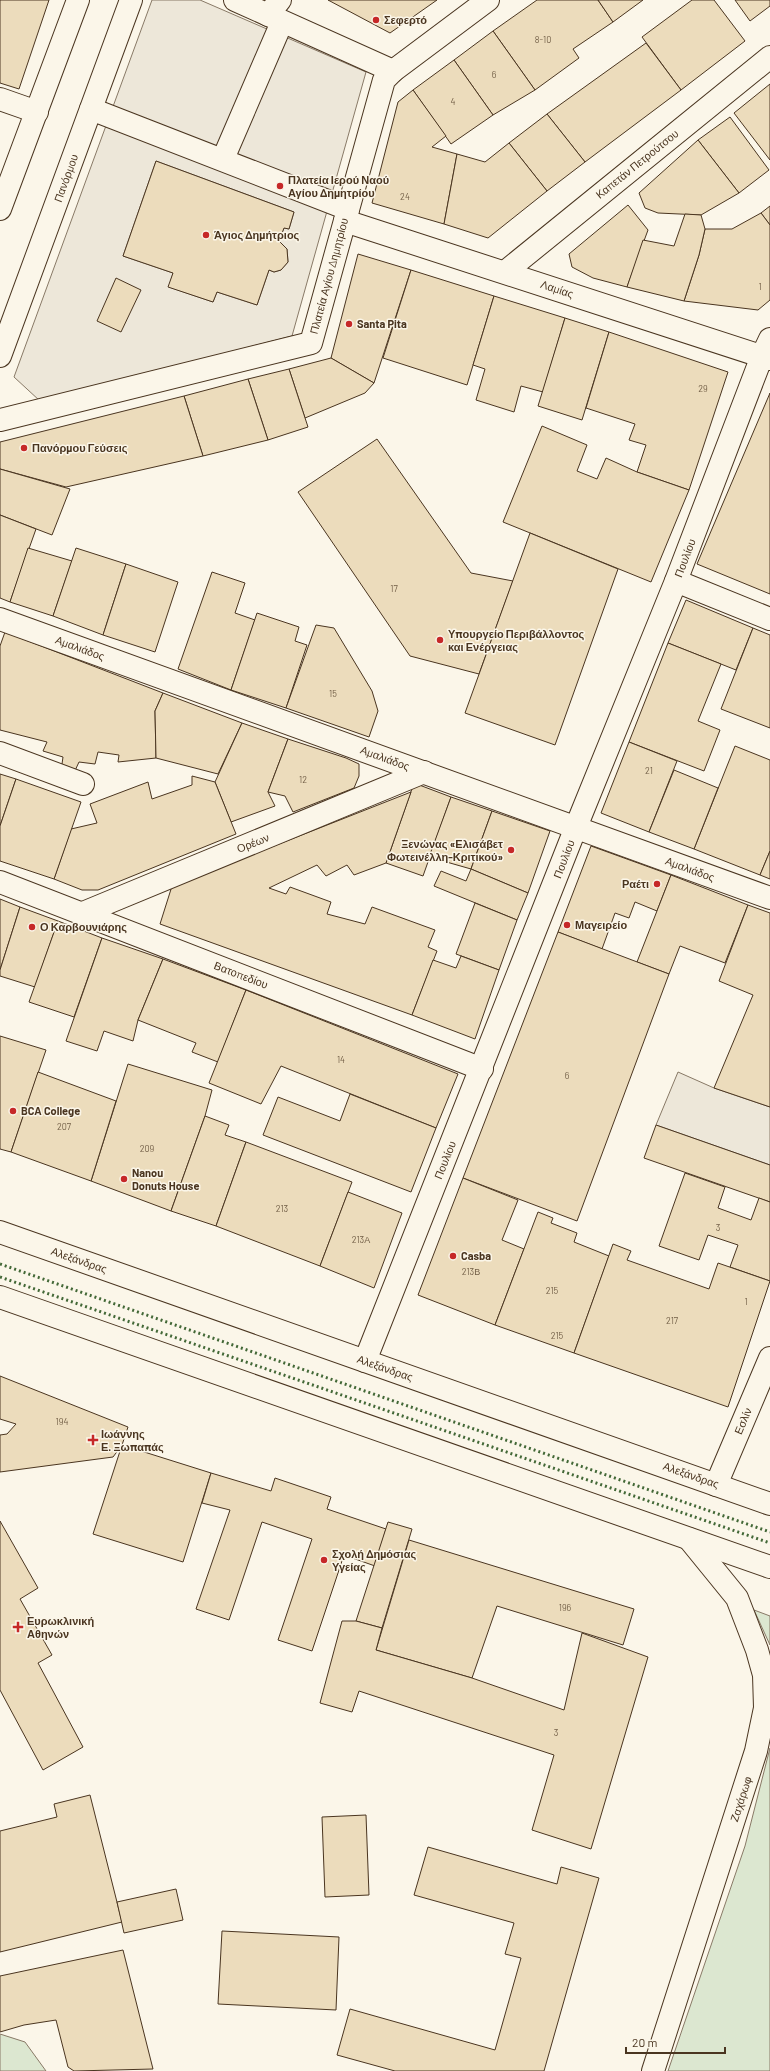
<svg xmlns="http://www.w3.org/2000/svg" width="770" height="2071" font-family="Barlow,sans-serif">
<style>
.green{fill:#dce7d0;stroke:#887966}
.parking{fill:#ede7d9;stroke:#887966;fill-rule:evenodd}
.building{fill:#ecdcbc;stroke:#4a3520}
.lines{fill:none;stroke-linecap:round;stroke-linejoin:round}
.pedestrian-casing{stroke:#4a3520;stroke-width:24}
.minor-casing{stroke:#4a3520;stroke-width:24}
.tertiary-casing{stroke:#4a3520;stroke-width:24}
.secondary-casing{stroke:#4a3520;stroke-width:24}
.primary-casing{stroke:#4a3520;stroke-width:24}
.pedestrian{stroke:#fbf6e9;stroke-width:22}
.minor{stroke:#fbf6e9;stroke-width:22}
.tertiary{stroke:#fbf6e9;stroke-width:22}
.secondary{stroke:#fbf6e9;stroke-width:22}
.primary{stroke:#fbf6e9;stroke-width:22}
.hedge{stroke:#436837;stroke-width:3;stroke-dasharray:2 3;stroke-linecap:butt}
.poi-dot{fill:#c62828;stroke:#fbf6e9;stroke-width:1.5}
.labels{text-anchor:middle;stroke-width:3;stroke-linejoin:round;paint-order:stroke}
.number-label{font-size:9px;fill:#725f47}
.poi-label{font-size:11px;font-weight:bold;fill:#4a3520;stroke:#fbf6e9;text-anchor:start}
.street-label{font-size:11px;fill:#4a3520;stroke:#fbf6e9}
</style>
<rect width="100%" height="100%" fill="#fbf6e9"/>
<!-- green -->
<g class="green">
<path d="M 754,1610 L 770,1616 L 770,1645 Z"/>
<path d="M 770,1748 L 770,2071 L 668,2071 L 745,1846 Z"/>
<path d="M 0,2034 L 25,2042 L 46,2071 L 0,2071 Z"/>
</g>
<!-- parking -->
<g class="parking">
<path d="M 152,0 L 200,0 L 366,72 L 292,336 L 40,401 L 14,377 ZM 156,161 L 294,212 L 289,229 L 284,228 L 279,241 L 287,249 L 288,262 L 281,270 L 274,272 L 269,270 L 257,305 L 217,292 L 213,302 L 169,287 L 173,273 L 123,256 Z"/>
<path d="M 678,1072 L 714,1088 L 770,1107 L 770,1165 L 656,1125 Z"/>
</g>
<!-- building -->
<g class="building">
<path d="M 0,0 L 49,0 L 19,89 L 0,83 Z"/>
<path d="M 328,0 L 437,0 L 390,33 Z"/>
<path d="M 537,0 L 598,0 L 613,22 L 573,49 L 579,58 L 535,90 L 493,31 Z"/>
<path d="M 598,0 L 643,0 L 613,22 Z"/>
<path d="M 692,0 L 714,0 L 745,41 L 681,90 L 642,37 Z"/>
<path d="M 735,0 L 770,0 L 770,6 L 750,21 Z"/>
<path d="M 493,31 L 535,90 L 493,115 L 454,60 Z"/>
<path d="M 646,43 L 681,90 L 585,162 L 547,114 Z"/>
<path d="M 454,60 L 493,115 L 451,144 L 413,90 Z"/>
<path d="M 770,84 L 770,160 L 734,113 Z"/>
<path d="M 413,90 L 446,136 L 432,147 L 457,154 L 444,224 L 372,203 L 398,102 Z"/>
<path d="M 547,114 L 585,162 L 547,191 L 509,143 Z"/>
<path d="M 730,117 L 769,170 L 739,193 L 698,140 Z"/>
<path d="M 698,140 L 739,193 L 701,215 L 658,213 L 645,208 L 639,193 Z"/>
<path d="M 509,143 L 547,191 L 488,238 L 444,224 L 457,154 L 485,162 Z"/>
<path d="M 156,161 L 294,212 L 289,229 L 284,228 L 279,241 L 287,249 L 288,262 L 281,270 L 274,272 L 269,270 L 257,305 L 217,292 L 213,302 L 168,287 L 173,273 L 123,256 Z"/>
<path d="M 628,205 L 648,230 L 627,287 L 593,278 L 572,267 L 569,254 Z"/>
<path d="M 770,206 L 770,225 L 761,213 Z"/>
<path d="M 761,213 L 770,225 L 770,300 L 758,310 L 684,301 L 699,255 L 705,229 L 732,229 Z"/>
<path d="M 685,214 L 701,215 L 705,229 L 699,255 L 684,301 L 627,287 L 643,240 L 674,246 Z"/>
<path d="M 358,254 L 411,270 L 374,383 L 331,358 Z"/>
<path d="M 411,270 L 494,296 L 467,385 L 383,358 Z"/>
<path d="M 116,278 L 141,290 L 121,332 L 97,321 Z"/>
<path d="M 494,296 L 565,318 L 543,392 L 521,386 L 514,412 L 476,400 L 485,369 L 473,365 Z"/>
<path d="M 565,318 L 609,332 L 582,420 L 538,406 Z"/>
<path d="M 609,332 L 728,372 L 689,490 L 637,472 L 646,445 L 629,440 L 635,424 L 586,408 Z"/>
<path d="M 331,358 L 374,383 L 365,393 L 305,418 L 289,369 Z"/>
<path d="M 289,369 L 308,427 L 268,440 L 248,379 Z"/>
<path d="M 248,379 L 268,440 L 203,456 L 184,396 Z"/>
<path d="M 770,393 L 770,594 L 697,564 Z"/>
<path d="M 184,396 L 203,456 L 66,487 L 0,469 L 0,442 Z"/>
<path d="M 542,426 L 587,445 L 577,471 L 597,479 L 606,458 L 637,472 L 689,490 L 651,582 L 503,522 Z"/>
<path d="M 377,439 L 471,573 L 513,581 L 479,674 L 410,656 L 298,492 Z"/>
<path d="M 0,469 L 70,489 L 52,535 L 0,515 Z"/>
<path d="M 0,515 L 36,529 L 10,602 L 0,598 Z"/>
<path d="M 530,533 L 618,569 L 555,745 L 465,713 Z"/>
<path d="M 28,548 L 72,561 L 53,616 L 10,602 Z"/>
<path d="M 76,548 L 126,564 L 103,635 L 53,616 Z"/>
<path d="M 126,564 L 178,582 L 155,652 L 103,635 Z"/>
<path d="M 212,572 L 245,583 L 235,613 L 255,620 L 231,690 L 178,669 Z"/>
<path d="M 686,600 L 753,628 L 736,670 L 668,643 Z"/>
<path d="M 257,613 L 299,627 L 295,641 L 307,645 L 286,708 L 231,690 Z"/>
<path d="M 316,625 L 334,628 L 372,691 L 378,711 L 369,737 L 286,708 Z"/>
<path d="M 753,628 L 770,635 L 770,728 L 721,709 Z"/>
<path d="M 5,632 L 163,693 L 155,711 L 156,758 L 118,762 L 119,755 L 98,752 L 95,764 L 79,762 L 73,775 L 61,771 L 63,757 L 43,751 L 47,742 L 0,730 L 0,646 Z"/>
<path d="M 668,643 L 721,664 L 698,721 L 720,730 L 704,771 L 629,742 Z"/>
<path d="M 163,693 L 242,723 L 218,774 L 156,758 L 155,711 Z"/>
<path d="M 242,723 L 288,739 L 268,792 L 275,806 L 231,822 L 215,782 Z"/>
<path d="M 288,739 L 346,758 L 359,764 L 359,776 L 354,788 L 293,812 L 285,796 L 268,792 Z"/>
<path d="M 629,742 L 677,761 L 649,832 L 601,813 Z"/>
<path d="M 735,746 L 770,760 L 770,851 L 760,875 L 694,849 Z"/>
<path d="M 674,770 L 718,788 L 694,849 L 649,832 Z"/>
<path d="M 0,774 L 16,779 L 0,826 Z"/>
<path d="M 192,776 L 215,782 L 236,834 L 98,890 L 82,890 L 54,879 L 71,829 L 97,823 L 90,804 L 148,782 L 152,799 L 192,785 Z"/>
<path d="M 16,779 L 81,802 L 54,879 L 0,861 L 0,826 Z"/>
<path d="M 414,783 L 451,797 L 423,876 L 386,863 Z"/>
<path d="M 411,792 L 386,863 L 354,875 L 347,865 L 326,876 L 317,865 L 269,888 L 286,894 L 290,887 L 331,902 L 327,914 L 365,924 L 372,907 L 435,930 L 428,947 L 437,951 L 412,1015 L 160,924 L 172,886 Z"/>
<path d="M 451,797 L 492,811 L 471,869 L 429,857 Z"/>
<path d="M 492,811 L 550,831 L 528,893 L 471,869 Z"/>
<path d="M 591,846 L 671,875 L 657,911 L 635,902 L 629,918 L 615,913 L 602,949 L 558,932 Z"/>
<path d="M 770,851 L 770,879 L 760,875 Z"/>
<path d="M 471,869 L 528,893 L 517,920 L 434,886 L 441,871 L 466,881 Z"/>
<path d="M 671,875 L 748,905 L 725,963 L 680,946 L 669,974 L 637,962 Z"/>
<path d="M 0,899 L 20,907 L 0,970 Z"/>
<path d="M 475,903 L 517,920 L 499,970 L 456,954 Z"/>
<path d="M 748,905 L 770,913 L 770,1107 L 714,1088 L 753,995 L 719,981 Z"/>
<path d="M 20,907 L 58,921 L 35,987 L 0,976 L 0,970 Z"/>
<path d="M 58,921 L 102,938 L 74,1017 L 29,1002 Z"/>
<path d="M 558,932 L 669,974 L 577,1221 L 463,1178 Z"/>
<path d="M 102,938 L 163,959 L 138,1020 L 133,1041 L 104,1031 L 97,1051 L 66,1041 Z"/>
<path d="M 461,956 L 499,970 L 475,1039 L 412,1015 L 433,960 L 456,968 Z"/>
<path d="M 163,959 L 246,990 L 218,1062 L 192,1052 L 196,1043 L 138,1020 Z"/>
<path d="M 246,990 L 458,1074 L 436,1128 L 281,1066 L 261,1104 L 209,1083 Z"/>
<path d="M 0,1036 L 46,1050 L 11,1152 L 0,1149 Z"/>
<path d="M 128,1064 L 212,1090 L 205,1116 L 171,1211 L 91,1181 Z"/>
<path d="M 38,1072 L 116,1101 L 91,1181 L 11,1152 Z"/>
<path d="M 350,1094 L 436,1128 L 411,1192 L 263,1135 L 278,1097 L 340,1121 Z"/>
<path d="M 205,1116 L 229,1125 L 225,1135 L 246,1142 L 216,1226 L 171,1211 Z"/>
<path d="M 656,1125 L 770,1165 L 770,1202 L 644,1158 Z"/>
<path d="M 246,1142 L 352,1182 L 320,1266 L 216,1226 Z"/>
<path d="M 685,1173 L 725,1187 L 718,1208 L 751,1220 L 759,1198 L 770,1202 L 770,1281 L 730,1267 L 738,1245 L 708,1235 L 699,1260 L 659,1246 Z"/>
<path d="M 463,1178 L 518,1200 L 502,1240 L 524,1249 L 495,1325 L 418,1295 Z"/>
<path d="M 348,1192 L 402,1213 L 374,1288 L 320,1266 Z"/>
<path d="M 538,1212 L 553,1218 L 551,1223 L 577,1233 L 574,1242 L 609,1256 L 574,1353 L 495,1325 Z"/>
<path d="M 613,1244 L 631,1251 L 627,1260 L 709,1289 L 718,1263 L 770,1281 L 728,1407 L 574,1353 Z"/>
<path d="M 0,1376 L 128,1427 L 122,1445 L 113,1457 L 0,1472 L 0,1435 L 7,1434 L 16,1424 L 0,1419 Z"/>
<path d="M 122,1445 L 211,1473 L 183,1562 L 93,1534 Z"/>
<path d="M 211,1473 L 271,1491 L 275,1478 L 331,1497 L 327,1509 L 386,1529 L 375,1566 L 344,1555 L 312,1651 L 278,1640 L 312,1539 L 262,1522 L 229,1620 L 196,1609 L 230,1510 L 202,1503 Z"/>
<path d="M 0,1521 L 38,1588 L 20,1599 L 52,1655 L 38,1663 L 83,1747 L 43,1770 L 0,1690 Z"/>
<path d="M 388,1522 L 412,1529 L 382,1628 L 356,1621 Z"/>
<path d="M 409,1540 L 634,1609 L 623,1645 L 497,1606 L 472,1678 L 376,1650 Z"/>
<path d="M 342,1621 L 356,1621 L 382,1628 L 376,1650 L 472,1678 L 564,1710 L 582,1633 L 648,1657 L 591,1849 L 532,1830 L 554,1755 L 359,1691 L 352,1712 L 320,1703 Z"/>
<path d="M 90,1795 L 122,1922 L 0,1952 L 0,1831 L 57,1817 L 54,1804 Z"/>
<path d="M 366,1815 L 369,1895 L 325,1897 L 322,1817 Z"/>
<path d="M 428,1847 L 557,1884 L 561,1867 L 599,1878 L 544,2071 L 395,2071 L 337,2055 L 350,2009 L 495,2050 L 521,1958 L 505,1954 L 514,1923 L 414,1895 Z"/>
<path d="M 176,1889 L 183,1920 L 124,1933 L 117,1902 Z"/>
<path d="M 222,1931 L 339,1937 L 336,2010 L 218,2004 Z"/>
<path d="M 123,1950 L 153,2069 L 74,2071 L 68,2067 L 56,2020 L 24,2025 L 0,2032 L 0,1976 Z"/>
</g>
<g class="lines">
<!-- pedestrian casing -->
<g class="pedestrian-casing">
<g id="pedestrian">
<path d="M 91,109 L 348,209"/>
<path d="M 223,159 L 282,22"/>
</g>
</g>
<!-- minor casing -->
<g class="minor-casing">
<g id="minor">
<path d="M 235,0 L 393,71"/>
<path d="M 268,15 L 280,0"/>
<path d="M 0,99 L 37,112"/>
<path d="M 345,221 L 770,359"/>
<path d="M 505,272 L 770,57"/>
<path d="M 0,420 L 311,343 L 384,80 L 393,71 L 488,0"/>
<path d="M 676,581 L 770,619"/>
<path d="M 0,619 L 770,898"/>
<path d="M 0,753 L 83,784"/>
<path d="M 0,882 L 482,1069"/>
<path d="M 83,913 L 424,772"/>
<path d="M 365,1361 L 576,827 L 676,581 L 762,356 L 770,339"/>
<path d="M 716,1485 L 770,1358"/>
</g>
</g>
<!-- tertiary casing -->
<g class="tertiary-casing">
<g id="tertiary">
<path d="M 0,209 L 78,0"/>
<path d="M 0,356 L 131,0"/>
</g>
</g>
<!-- secondary casing -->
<g class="secondary-casing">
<path id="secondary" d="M 653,2071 L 756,1751 L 765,1708 L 764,1675 L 757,1650 L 737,1598 L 689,1539"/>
</g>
<!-- primary casing -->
<g class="primary-casing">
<g id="primary">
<path d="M 0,1232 L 770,1504"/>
<path d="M 0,1297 L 770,1567"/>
</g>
</g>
<!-- pedestrian -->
<use href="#pedestrian" class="pedestrian"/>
<!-- minor -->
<use href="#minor" class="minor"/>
<!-- tertiary -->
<use href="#tertiary" class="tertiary"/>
<!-- secondary -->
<use href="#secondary" class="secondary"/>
<!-- primary -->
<use href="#primary" class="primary"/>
<!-- hedge -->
<g class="hedge">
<path d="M 0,1264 L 770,1532"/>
<path d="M 0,1277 L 770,1543"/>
</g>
</g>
<!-- markers -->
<g class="poi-dot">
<circle cx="376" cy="20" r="4"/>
<circle cx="280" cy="186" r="4"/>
<circle cx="206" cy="235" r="4"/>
<circle cx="349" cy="324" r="4"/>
<circle cx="24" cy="448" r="4"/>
<circle cx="440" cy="640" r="4"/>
<circle cx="511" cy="850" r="4"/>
<circle cx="657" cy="884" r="4"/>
<circle cx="567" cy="925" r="4"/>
<circle cx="32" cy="927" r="4"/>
<circle cx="13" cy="1111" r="4"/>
<circle cx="124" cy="1179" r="4"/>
<circle cx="453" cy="1256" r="4"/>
<path d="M91 1434h4v4h4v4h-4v4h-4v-4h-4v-4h4z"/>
<circle cx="324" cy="1560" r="4"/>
<path d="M16 1621h4v4h4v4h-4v4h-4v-4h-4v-4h4z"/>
</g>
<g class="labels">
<!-- number labels -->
<g class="number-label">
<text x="543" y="43">8-10</text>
<text x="494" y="78">6</text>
<text x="453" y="105">4</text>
<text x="405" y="200">24</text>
<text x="760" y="290">1</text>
<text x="703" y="392">29</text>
<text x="394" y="592">17</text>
<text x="333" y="697">15</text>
<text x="649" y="774">21</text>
<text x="303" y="783">12</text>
<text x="341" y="1063">14</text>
<text x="567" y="1079">6</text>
<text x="64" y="1130">207</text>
<text x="147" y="1152">209</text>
<text x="282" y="1212">213</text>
<text x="718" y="1231">3</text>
<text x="361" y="1243">213Α</text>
<text x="471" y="1275">213Β</text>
<text x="552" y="1294">215</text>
<text x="746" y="1305">1</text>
<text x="672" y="1324">217</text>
<text x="557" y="1339">215</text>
<text x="62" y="1425">194</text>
<text x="565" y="1611">196</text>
<text x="556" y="1736">3</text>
</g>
<!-- poi labels -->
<g class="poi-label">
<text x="384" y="24">Σεφερτό</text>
<text x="288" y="184">Πλατεία Ιερού Ναού<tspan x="288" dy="13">Αγίου Δημητρίου</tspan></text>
<text x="214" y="239">Άγιος Δημήτριος</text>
<text x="357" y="328">Santa Pita</text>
<text x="32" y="452">Πανόρμου Γεύσεις</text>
<text x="448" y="638">Υπουργείο Περιβάλλοντος<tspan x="448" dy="13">και Ενέργειας</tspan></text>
<text x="503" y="848" text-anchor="end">Ξενώνας «Ελισάβετ<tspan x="503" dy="13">Φωτεινέλλη-Κριτικού»</tspan></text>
<text x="649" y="888" text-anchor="end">Ραέτι</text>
<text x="575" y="929">Μαγειρείο</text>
<text x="40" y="931">Ο Καρβουνιάρης</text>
<text x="21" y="1115">BCA College</text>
<text x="132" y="1177">Nanou<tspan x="132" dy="13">Donuts House</tspan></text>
<text x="461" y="1260">Casba</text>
<text x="101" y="1438">Ιωάννης<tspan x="101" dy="13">Ε. Ξωπαπάς</tspan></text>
<text x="332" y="1558">Σχολή Δημόσιας<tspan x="332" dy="13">Υγείας</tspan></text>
<text x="27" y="1625">Ευρωκλινική<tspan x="27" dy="13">Αθηνών</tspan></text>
</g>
<!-- street labels -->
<g class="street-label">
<text transform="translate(637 164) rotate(-39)" y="4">Καπετάν Πετρούτσου</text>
<text transform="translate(66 178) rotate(-70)" y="4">Πανόρμου</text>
<text transform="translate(329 276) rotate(-75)" y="4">Πλατεία Αγίου Δημητρίου</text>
<text transform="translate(557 289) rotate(18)" y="4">Λαμίας</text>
<text transform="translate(685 558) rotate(-69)" y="4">Πουλίου</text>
<text transform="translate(80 648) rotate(20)" y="4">Αμαλιάδος</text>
<text transform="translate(385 758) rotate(20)" y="4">Αμαλιάδος</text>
<text transform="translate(253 843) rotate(-22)" y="4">Ορέων</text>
<text transform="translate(564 859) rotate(-69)" y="4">Πουλίου</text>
<text transform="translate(690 869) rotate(20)" y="4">Αμαλιάδος</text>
<text transform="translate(241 975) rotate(21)" y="4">Βατοπεδίου</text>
<text transform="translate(445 1160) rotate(-68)" y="4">Πουλίου</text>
<text transform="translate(79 1260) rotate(19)" y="4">Αλεξάνδρας</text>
<text transform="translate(385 1368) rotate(19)" y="4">Αλεξάνδρας</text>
<text transform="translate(743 1421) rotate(-67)" y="4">Εσλίν</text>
<text transform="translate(691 1475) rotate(19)" y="4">Αλεξάνδρας</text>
<text transform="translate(741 1799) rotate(-72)" y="4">Ζαχάρωφ</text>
</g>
</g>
<!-- scale -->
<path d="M626 2047v6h99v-6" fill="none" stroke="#4a3520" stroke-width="2"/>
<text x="632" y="2047" font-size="12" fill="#4a3520" stroke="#fbf6e9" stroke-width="3" paint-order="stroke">20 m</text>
</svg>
